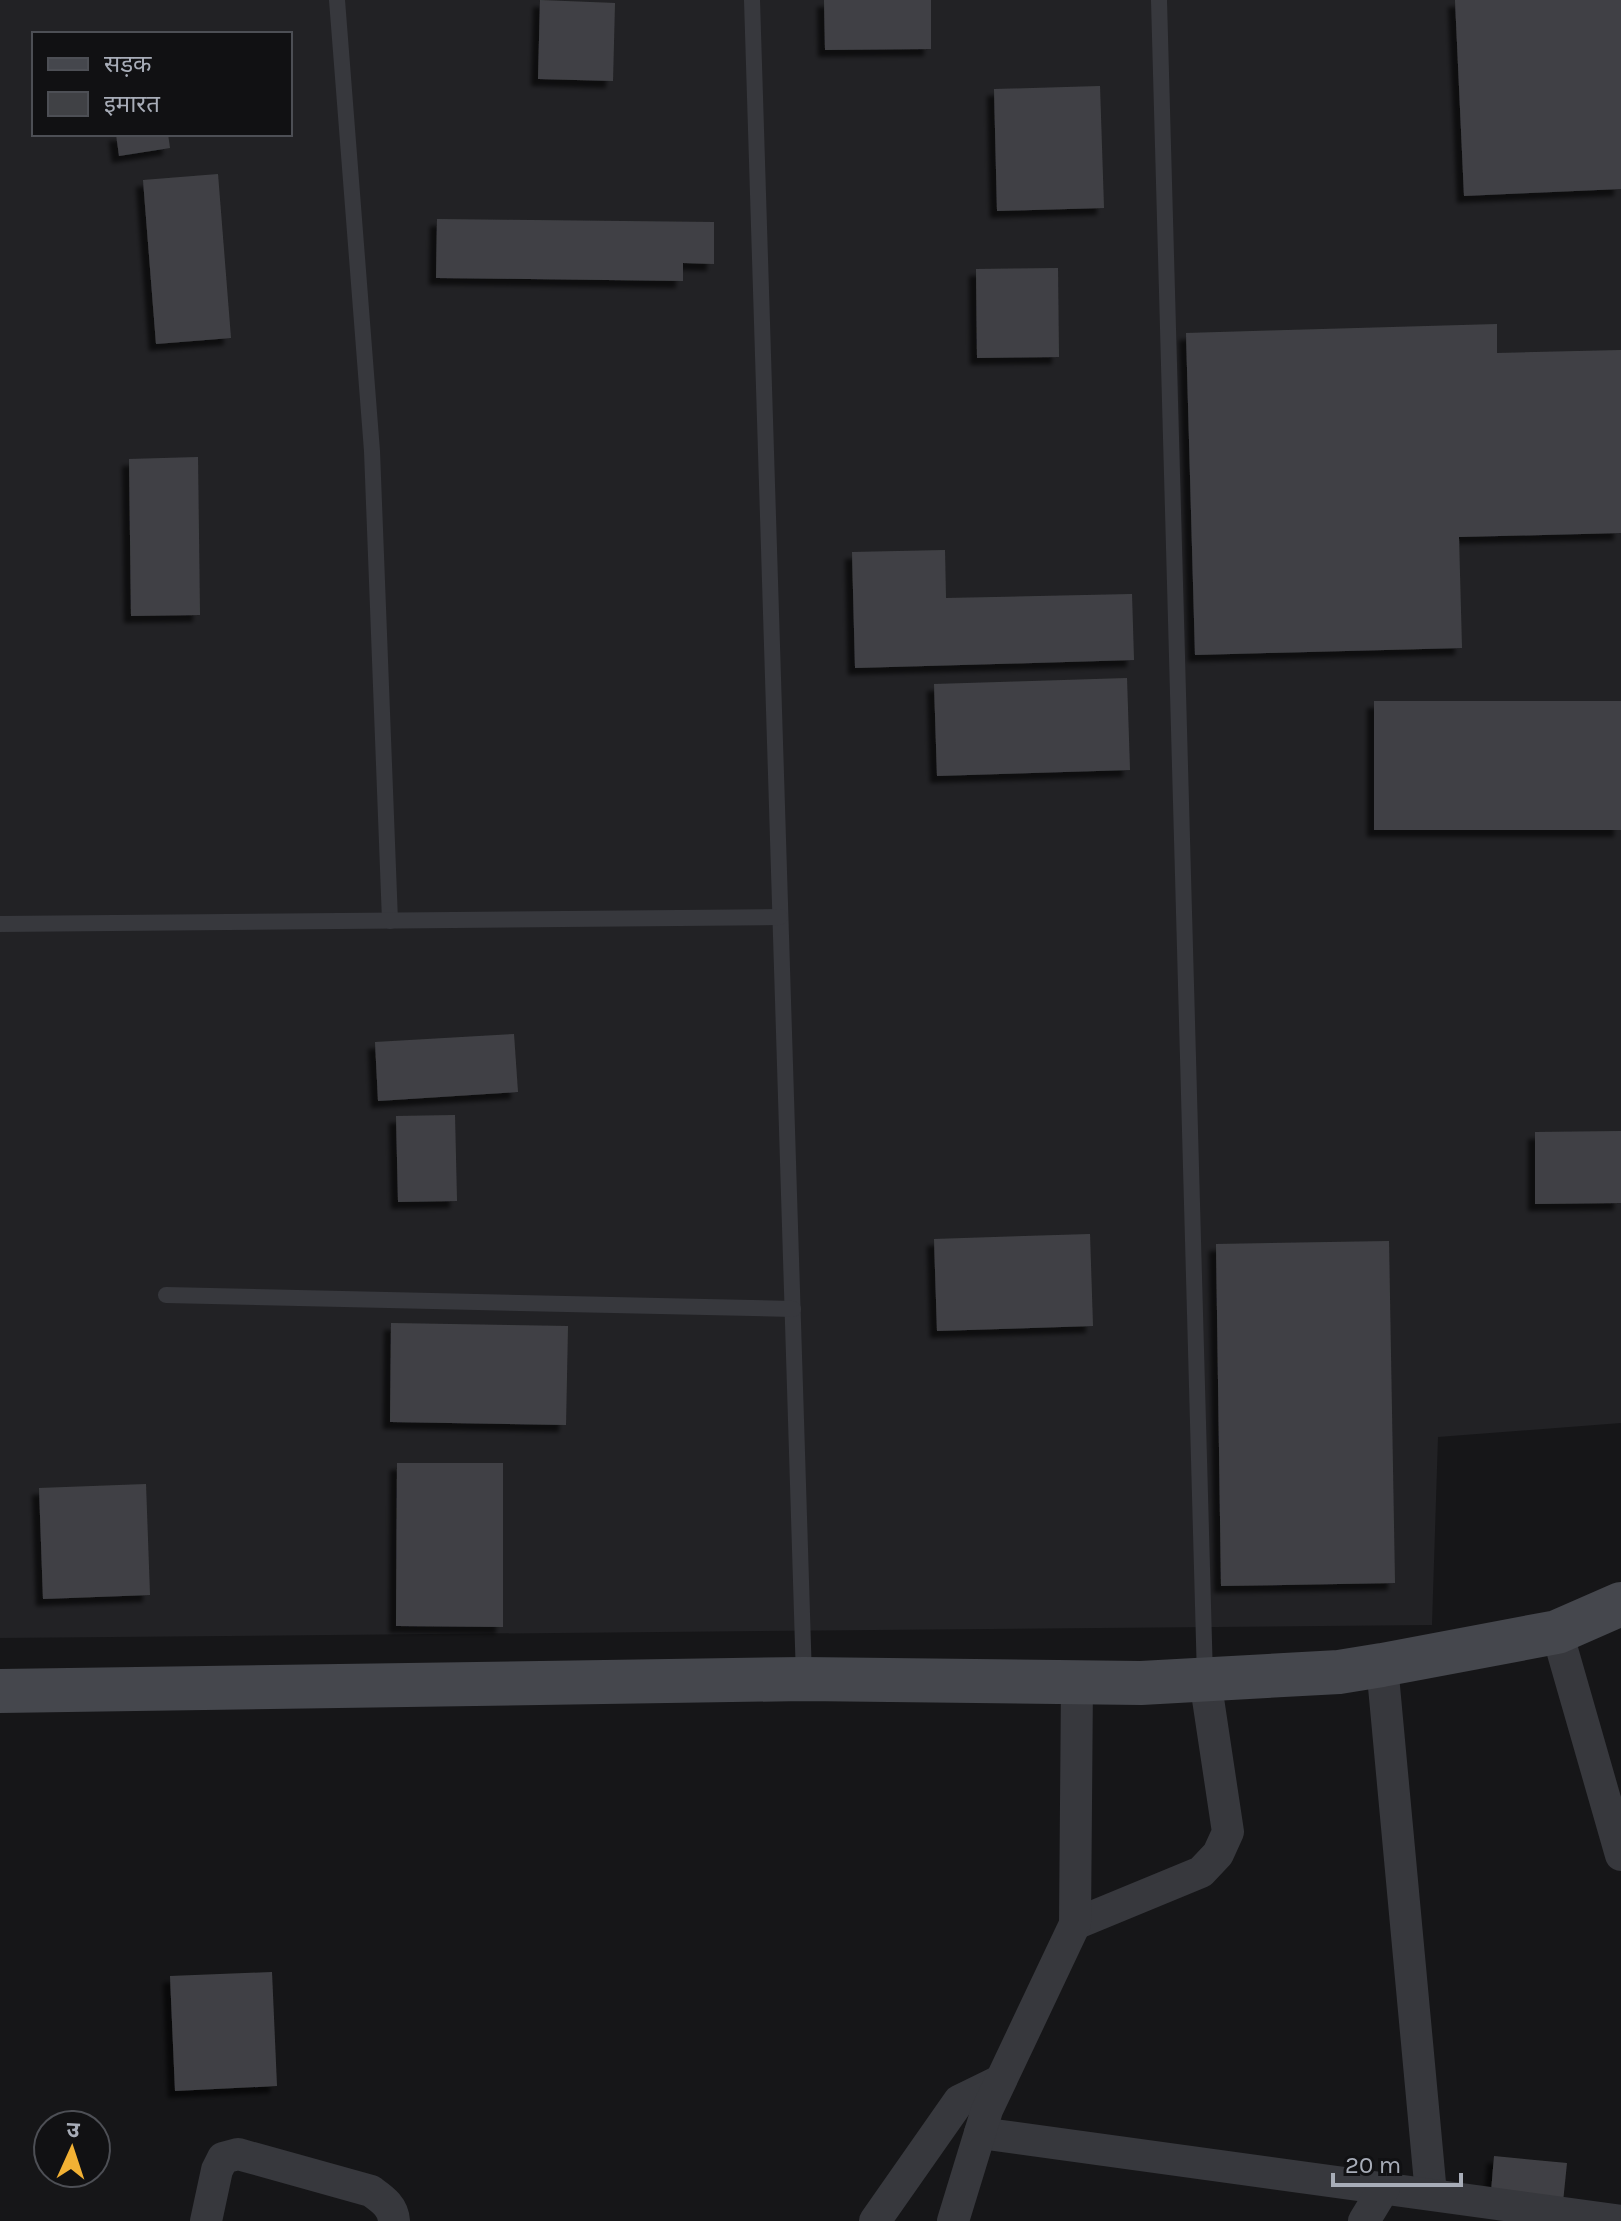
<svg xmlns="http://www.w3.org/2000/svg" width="1621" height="2221" font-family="Karla,'Noto Sans Devanagari',sans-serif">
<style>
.built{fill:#222225;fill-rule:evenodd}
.building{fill:#404145;filter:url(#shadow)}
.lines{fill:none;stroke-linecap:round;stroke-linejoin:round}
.lane{stroke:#37383d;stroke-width:16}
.street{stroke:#37383d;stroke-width:32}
.secondary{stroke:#45474d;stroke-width:44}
</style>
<defs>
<filter id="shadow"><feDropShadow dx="-7" dy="7" stdDeviation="2" flood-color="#0009"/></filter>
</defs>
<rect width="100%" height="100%" fill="#161618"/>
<!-- built -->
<path class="built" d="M 0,0 L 1621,0 L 1621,1423 L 1438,1437 L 1432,1625 L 0,1638 ZM 34,34 L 290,34 L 290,134 L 34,134 Z"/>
<!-- building -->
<g class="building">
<path d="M 540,0 L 615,3 L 613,81 L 538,79 Z"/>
<path d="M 824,0 L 931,0 L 931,49 L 825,50 Z"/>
<path d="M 1455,0 L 1621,0 L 1621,189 L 1464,196 Z"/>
<path d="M 1100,86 L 1104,208 L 997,211 L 994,89 Z"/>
<path d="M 116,134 L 168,134 L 170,148 L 119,156 Z"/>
<path d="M 218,174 L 231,338 L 156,344 L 143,180 Z"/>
<path d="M 437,219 L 714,222 L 714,264 L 683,263 L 683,281 L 436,278 Z"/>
<path d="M 1058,268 L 1059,357 L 977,358 L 976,269 Z"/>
<path d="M 1497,324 L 1497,353 L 1621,350 L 1621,533 L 1459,537 L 1462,648 L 1195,655 L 1186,333 Z"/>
<path d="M 198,457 L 200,615 L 131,616 L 129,459 Z"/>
<path d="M 945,550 L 946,598 L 1132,594 L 1134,660 L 855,668 L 852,552 Z"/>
<path d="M 1127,678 L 1130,770 L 937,776 L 934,684 Z"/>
<rect x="1374" y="701" width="247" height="129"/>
<path d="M 514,1034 L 518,1092 L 378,1101 L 375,1042 Z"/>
<path d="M 455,1115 L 457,1201 L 398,1202 L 396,1116 Z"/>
<path d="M 1621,1131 L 1621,1203 L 1535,1204 L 1535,1132 Z"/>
<path d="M 1090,1234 L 1093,1326 L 937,1331 L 934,1239 Z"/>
<path d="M 1389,1241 L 1395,1583 L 1221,1586 L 1216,1244 Z"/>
<path d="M 391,1323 L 568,1326 L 566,1425 L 390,1422 Z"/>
<path d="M 397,1463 L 503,1463 L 503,1627 L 396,1626 Z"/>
<path d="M 146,1484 L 150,1595 L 43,1599 L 39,1488 Z"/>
<path d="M 272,1972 L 277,2086 L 175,2091 L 170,1976 Z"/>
<path d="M 1494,2156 L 1567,2163 L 1562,2212 L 1490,2204 Z"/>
</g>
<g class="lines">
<!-- lane -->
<g class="lane">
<path d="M 337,0 L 372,451 L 390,921"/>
<path d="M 752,0 L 804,1678"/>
<path d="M 1159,0 L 1205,1678"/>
<path d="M 0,924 L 780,917"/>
<path d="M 166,1295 L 793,1309"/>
</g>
<!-- street -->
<g class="street">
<path d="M 1557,1632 L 1621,1855"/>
<path d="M 1382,1665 L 1431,2194"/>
<path d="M 1075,1924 L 1201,1872 L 1218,1854 L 1228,1832 L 1205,1679"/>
<path d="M 980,2133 L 1621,2221"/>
<path d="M 206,2221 L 217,2170 L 223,2158 L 238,2154 L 371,2191 C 382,2199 393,2206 394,2221"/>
<path d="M 875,2221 L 959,2101 L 1000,2081"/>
<path d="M 953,2221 L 987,2110 L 1075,1924 L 1077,1682"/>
<path d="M 1364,2221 L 1384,2188"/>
</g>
<!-- secondary -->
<path class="secondary" d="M 0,1691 L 804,1679 L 1141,1683 L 1339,1672 L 1382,1665 L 1557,1632 L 1621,1604"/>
</g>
<!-- legend -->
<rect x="32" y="32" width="260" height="104" fill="#111113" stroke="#4d4f55" stroke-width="2"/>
<rect x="48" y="58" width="40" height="12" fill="#45474d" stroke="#4d4f55" stroke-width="2"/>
<text x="104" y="72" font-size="24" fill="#a8adb8">सड़क</text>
<rect x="48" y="92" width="40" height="24" fill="#404145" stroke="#4d4f55" stroke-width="2"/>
<text x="104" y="112" font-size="24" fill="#a8adb8">इमारत</text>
<!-- north arrow -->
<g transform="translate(72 2149) rotate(3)"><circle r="38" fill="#111113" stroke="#4d4f55" stroke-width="2"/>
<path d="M0-6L14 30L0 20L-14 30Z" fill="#f2b134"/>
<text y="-12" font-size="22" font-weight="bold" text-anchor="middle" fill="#a8adb8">उ</text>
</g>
<!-- scale -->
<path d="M1333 2173v12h128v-12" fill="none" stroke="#a8adb8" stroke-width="4"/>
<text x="1345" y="2173" font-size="24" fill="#a8adb8" stroke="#111113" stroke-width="6" paint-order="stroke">20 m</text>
</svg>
